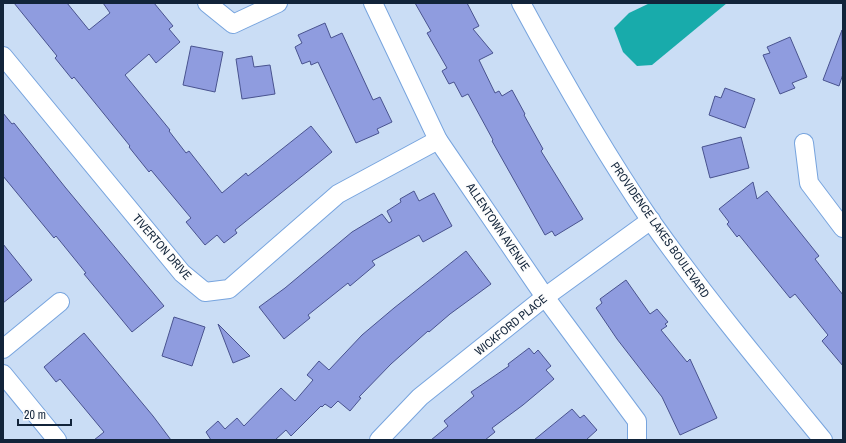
<svg xmlns="http://www.w3.org/2000/svg" width="846" height="443" font-family="'Archivo Narrow',sans-serif">
<style>
.water{fill:#18abab}
.building{fill:#8f9cdf;stroke:#49538f}
.lines{fill:none;stroke-linecap:round;stroke-linejoin:round}
.minor-casing{stroke:#77a4de;stroke-width:20}
.minor{stroke:#fff;stroke-width:18}
.labels{text-anchor:middle;stroke-width:3;stroke-linejoin:round;paint-order:stroke}
.street-label{font-size:12px;fill:#12243a;stroke:#fcfcfc}
</style>
<rect width="100%" height="100%" fill="#caddf5"/>
<!-- water -->
<path class="water" d="M 650,3 L 727,3 L 652,65 L 637,66 L 623,52 L 614,28 L 629,13 Z"/>
<!-- building -->
<g class="building">
<path d="M 14,3 L 67,3 L 89,30 L 110,13 L 103,3 L 154,3 L 173,26 L 169,29 L 180,42 L 156,63 L 149,54 L 125,75 L 170,130 L 169,131 L 186,153 L 189,151 L 222,193 L 246,173 L 248,176 L 311,126 L 332,152 L 235,230 L 237,233 L 224,243 L 217,235 L 205,245 L 186,222 L 191,218 L 151,170 L 149,172 L 129,147 L 130,146 L 74,77 L 72,79 L 55,58 L 57,56 Z"/>
<path d="M 415,3 L 467,3 L 479,26 L 473,29 L 493,53 L 479,60 L 495,93 L 499,91 L 502,96 L 512,90 L 525,114 L 524,115 L 543,149 L 541,151 L 583,219 L 555,236 L 552,231 L 545,235 L 492,141 L 493,140 L 468,94 L 462,97 L 454,82 L 449,84 L 442,71 L 447,68 L 427,33 L 431,31 Z"/>
<path d="M 325,23 L 331,38 L 342,33 L 373,100 L 380,97 L 392,122 L 377,129 L 379,133 L 356,143 L 318,62 L 311,65 L 310,61 L 302,64 L 295,47 L 302,43 L 298,35 Z"/>
<path d="M 842,30 L 843,74 L 839,86 L 823,80 Z"/>
<path d="M 790,37 L 807,77 L 792,83 L 795,88 L 780,94 L 763,55 L 770,53 L 767,47 Z"/>
<path d="M 191,46 L 223,52 L 215,92 L 183,85 Z"/>
<path d="M 252,56 L 254,67 L 270,65 L 275,94 L 242,99 L 236,59 Z"/>
<path d="M 725,88 L 755,99 L 745,128 L 709,115 L 715,96 L 721,98 Z"/>
<path d="M 3,113 L 12,124 L 14,123 L 65,187 L 164,306 L 132,332 L 84,274 L 86,273 L 56,236 L 54,238 L 3,176 Z"/>
<path d="M 741,137 L 749,168 L 710,178 L 702,147 Z"/>
<path d="M 753,182 L 757,199 L 767,191 L 819,256 L 815,259 L 843,295 L 843,366 L 822,341 L 828,335 L 795,294 L 790,298 L 739,235 L 737,237 L 727,224 L 729,222 L 719,209 Z"/>
<path d="M 414,191 L 419,201 L 434,193 L 452,226 L 423,242 L 419,235 L 372,261 L 375,265 L 350,286 L 348,283 L 308,315 L 310,318 L 284,339 L 259,307 L 285,288 L 352,232 L 382,214 L 389,223 L 392,221 L 387,211 L 401,202 L 400,199 Z"/>
<path d="M 3,244 L 32,280 L 3,303 Z"/>
<path d="M 466,251 L 491,284 L 450,314 L 429,332 L 428,331 L 391,364 L 359,397 L 361,398 L 350,411 L 338,401 L 331,408 L 325,404 L 322,407 L 321,406 L 291,436 L 286,430 L 275,440 L 211,440 L 206,432 L 218,421 L 225,429 L 237,418 L 244,426 L 281,388 L 295,401 L 313,380 L 307,375 L 319,361 L 329,370 L 362,335 L 394,308 Z"/>
<path d="M 626,280 L 650,314 L 657,309 L 668,322 L 665,324 L 667,326 L 661,330 L 687,362 L 690,359 L 717,418 L 680,435 L 662,397 L 617,339 L 596,308 L 602,303 L 600,299 Z"/>
<path d="M 174,317 L 205,327 L 192,366 L 162,356 Z"/>
<path d="M 218,324 L 250,356 L 233,363 Z"/>
<path d="M 84,333 L 153,416 L 171,440 L 94,440 L 104,432 L 60,379 L 56,382 L 44,367 Z"/>
<path d="M 529,348 L 534,354 L 538,350 L 551,366 L 546,370 L 554,379 L 523,405 L 492,428 L 495,432 L 485,440 L 431,440 L 448,426 L 444,421 L 474,396 L 471,392 L 509,366 L 508,364 Z"/>
<path d="M 572,409 L 580,418 L 584,415 L 597,430 L 586,440 L 534,440 Z"/>
</g>
<g class="lines">
<!-- minor casing -->
<g class="minor-casing">
<g id="minor">
<path d="M 207,3 L 233,24 L 278,3"/>
<path d="M 373,3 L 438,140 L 545,297 L 637,421 L 637,440"/>
<path d="M 521,3 C 561,77 603,151 651,221 C 705,297 764,368 823,440"/>
<path d="M 3,56 L 182,273 L 205,292 L 229,289 L 338,194 L 438,140"/>
<path d="M 804,143 L 809,183 L 843,228"/>
<path d="M 3,349 L 60,302"/>
<path d="M 3,374 L 57,440"/>
<path d="M 379,440 L 420,397 L 545,297 L 651,220"/>
</g>
</g>
<!-- minor -->
<use href="#minor" class="minor"/>
</g>
<g class="labels">
<!-- street labels -->
<g class="street-label">
<text transform="translate(498 227) rotate(56)" y="4">ALLENTOWN AVENUE</text>
<text transform="translate(660 230) rotate(55)" y="4">PROVIDENCE LAKES BOULEVARD</text>
<text transform="translate(162 247) rotate(49)" y="4">TIVERTON DRIVE</text>
<text transform="translate(511 325) rotate(-39)" y="4">WICKFORD PLACE</text>
</g>
</g>
<!-- border -->
<rect width="846" height="443" fill="none" stroke="#12243a" stroke-width="8"/>
<!-- scale -->
<path d="M18 419v6h53v-6" fill="none" stroke="#12243a" stroke-width="2"/>
<text x="24" y="419" font-size="12" fill="#12243a" stroke="#fcfcfc" stroke-width="3" paint-order="stroke">20 m</text>
</svg>
